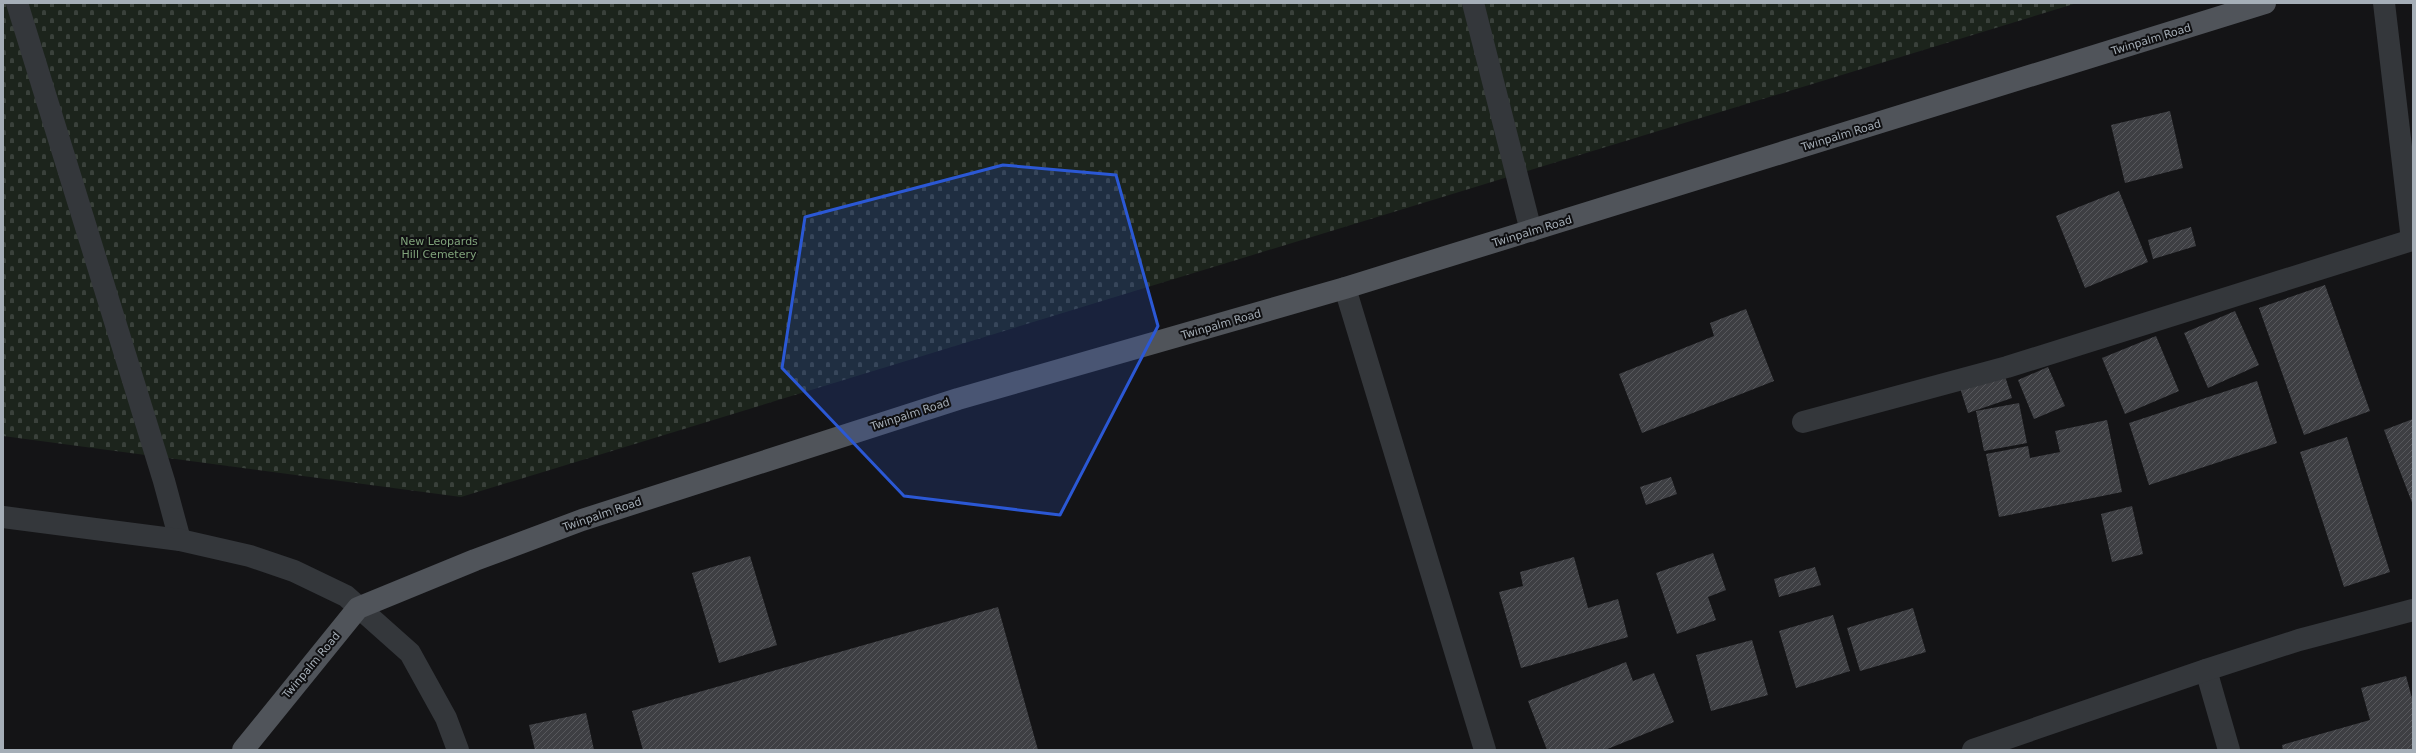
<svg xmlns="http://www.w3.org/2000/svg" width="2416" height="753" font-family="'DejaVu Sans',sans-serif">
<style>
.cemetery{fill:url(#cemetery-stones)}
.building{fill:url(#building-hatch)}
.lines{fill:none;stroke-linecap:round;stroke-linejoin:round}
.minor{stroke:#34373b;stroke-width:22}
.major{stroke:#50545a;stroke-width:22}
.marked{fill:#2b58d5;fill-opacity:0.2;stroke:#2b58d5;stroke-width:3;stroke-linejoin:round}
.labels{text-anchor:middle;stroke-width:4;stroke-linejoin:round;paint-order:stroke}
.street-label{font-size:11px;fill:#a5aeb7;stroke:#0f0f11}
.park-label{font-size:11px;fill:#80a37b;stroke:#0f0f11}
</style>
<defs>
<pattern id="cemetery-stones" width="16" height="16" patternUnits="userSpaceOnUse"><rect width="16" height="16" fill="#1c241c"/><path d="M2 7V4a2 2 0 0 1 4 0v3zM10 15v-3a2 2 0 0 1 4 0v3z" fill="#3a413b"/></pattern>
<pattern id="building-hatch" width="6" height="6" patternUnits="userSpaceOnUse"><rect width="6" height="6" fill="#3e3f43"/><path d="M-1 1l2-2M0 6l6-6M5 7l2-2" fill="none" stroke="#57585c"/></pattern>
</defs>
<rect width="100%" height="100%" fill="#141416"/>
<!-- cemetery -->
<path class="cemetery" d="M 3,3 L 2077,3 L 461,497 L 3,436 Z"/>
<!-- building -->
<g class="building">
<path d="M 2170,111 L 2183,168 L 2125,183 L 2111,125 Z"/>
<path d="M 2119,191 L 2148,262 L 2085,288 L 2056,216 Z"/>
<path d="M 2191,227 L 2196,246 L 2153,259 L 2148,240 Z"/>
<path d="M 2325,285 L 2370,411 L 2304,435 L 2259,308 Z"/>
<path d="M 1746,309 L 1774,381 L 1642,433 L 1619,374 L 1714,336 L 1710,323 Z"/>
<path d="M 2235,311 L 2259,365 L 2208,388 L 2184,333 Z"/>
<path d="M 2156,336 L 2179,391 L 2125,414 L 2102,358 Z"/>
<path d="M 2048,367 L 2065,406 L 2034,419 L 2018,380 Z"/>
<path d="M 2004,373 L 2012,398 L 1968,413 L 1960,388 Z"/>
<path d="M 2257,381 L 2277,443 L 2149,485 L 2129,423 Z"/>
<path d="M 2019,403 L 2027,443 L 1984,451 L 1976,411 Z"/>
<path d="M 2413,419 L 2413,505 L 2384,430 Z"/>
<path d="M 2107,420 L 2122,492 L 1999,517 L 1986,454 L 2028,446 L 2030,458 L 2060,452 L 2055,431 Z"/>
<path d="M 2347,437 L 2390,572 L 2344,587 L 2300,452 Z"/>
<path d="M 1671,477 L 1677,494 L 1646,505 L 1640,487 Z"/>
<path d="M 2132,506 L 2143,554 L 2112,562 L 2101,514 Z"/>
<path d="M 1713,553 L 1726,590 L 1708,597 L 1716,620 L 1677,634 L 1656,573 Z"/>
<path d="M 750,556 L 777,645 L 719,663 L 692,573 Z"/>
<path d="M 1574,557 L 1588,608 L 1618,599 L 1628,637 L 1521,668 L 1499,592 L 1523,586 L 1520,572 Z"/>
<path d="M 1815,567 L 1821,585 L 1779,597 L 1774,579 Z"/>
<path d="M 998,607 L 1038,750 L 643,750 L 632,711 Z"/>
<path d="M 1913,608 L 1926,652 L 1860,671 L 1847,628 Z"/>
<path d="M 1833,615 L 1850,671 L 1796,688 L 1779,631 Z"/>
<path d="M 1752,640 L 1768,695 L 1711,711 L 1696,655 Z"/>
<path d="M 1626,662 L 1633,681 L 1654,673 L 1674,722 L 1605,750 L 1547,750 L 1528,701 Z"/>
<path d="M 2406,676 L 2413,702 L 2413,750 L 2283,750 L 2282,745 L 2370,720 L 2361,688 Z"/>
<path d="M 586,713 L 594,750 L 535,750 L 529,725 Z"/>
</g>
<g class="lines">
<!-- minor -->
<g class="minor">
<path d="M 17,3 L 164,481 L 180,540"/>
<path d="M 1473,3 L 1531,231"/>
<path d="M 1345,288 L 1485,750"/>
<path d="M 1803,422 L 2007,367 L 2412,240 L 2384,3"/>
<path d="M 3,517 L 180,540 L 250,556 L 294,571 L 346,596 L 410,653 L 446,718 L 458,750"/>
<path d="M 2206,670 L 2229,750"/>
<path d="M 1973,750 L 2206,670 L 2299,640 L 2413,610"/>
</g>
<!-- major -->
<path class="major" d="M 243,750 L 358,608 L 475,560 L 582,520 L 958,399 L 1345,288 L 2265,3"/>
</g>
<!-- marked area -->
<path class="marked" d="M 1003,165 L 1116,175 L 1158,326 L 1060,515 L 904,496 L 782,368 L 805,217 Z"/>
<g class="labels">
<!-- street labels -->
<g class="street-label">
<text transform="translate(2151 39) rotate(-17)" y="4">Twinpalm Road</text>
<text transform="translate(1841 135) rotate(-17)" y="4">Twinpalm Road</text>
<text transform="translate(1532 231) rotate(-17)" y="4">Twinpalm Road</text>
<text transform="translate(1221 324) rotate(-16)" y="4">Twinpalm Road</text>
<text transform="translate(910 414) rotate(-18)" y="4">Twinpalm Road</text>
<text transform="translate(602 514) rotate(-19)" y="4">Twinpalm Road</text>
<text transform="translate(311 665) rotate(-50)" y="4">Twinpalm Road</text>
</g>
<!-- park labels -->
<g class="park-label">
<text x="439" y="245">New Leopards<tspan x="439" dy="13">Hill Cemetery</tspan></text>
</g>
</g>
<!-- border -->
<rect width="2416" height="753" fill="none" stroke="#a5aeb7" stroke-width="8"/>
</svg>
